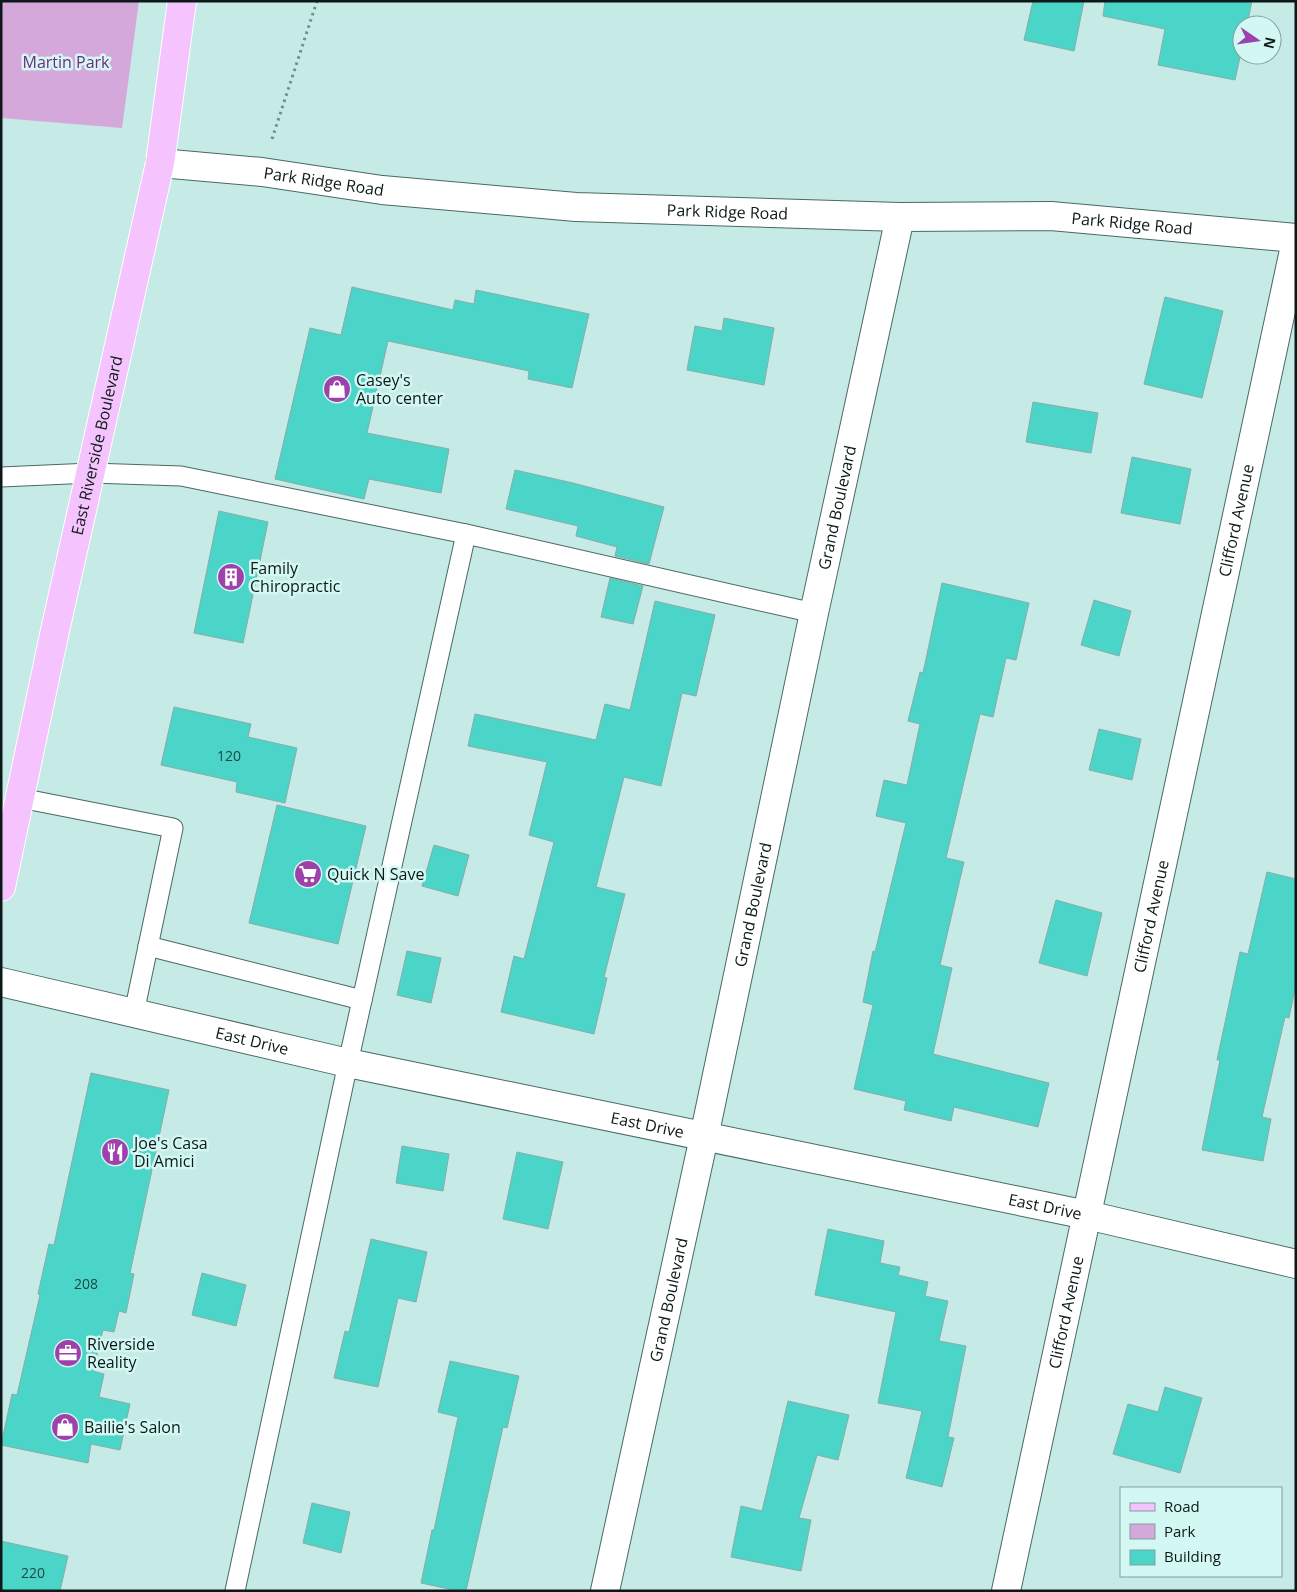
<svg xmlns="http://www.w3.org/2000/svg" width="1297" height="1592" font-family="'Open Sans',sans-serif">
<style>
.green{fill:#d5a8db}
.building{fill:#4bd4c8;stroke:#89aca8}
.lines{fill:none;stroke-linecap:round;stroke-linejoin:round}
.lane-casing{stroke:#496965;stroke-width:21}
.street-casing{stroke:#496965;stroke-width:30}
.primary-casing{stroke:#fff;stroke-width:30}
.path{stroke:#748e8a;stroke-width:3;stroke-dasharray:2.5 4;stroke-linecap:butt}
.lane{stroke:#fff;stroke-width:19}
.street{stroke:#fff;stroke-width:28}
.primary{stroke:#f5c3fd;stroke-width:28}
.labels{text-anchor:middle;stroke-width:5;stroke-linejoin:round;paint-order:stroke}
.number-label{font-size:14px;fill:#1c4844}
.park-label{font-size:16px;fill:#71297c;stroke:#d3f8f3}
.street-label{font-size:16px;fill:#0c1918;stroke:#d3f8f3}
.poi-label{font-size:16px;fill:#0c1918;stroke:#d3f8f3;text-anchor:start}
</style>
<rect width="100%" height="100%" fill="#c6eae5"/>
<!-- green -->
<path class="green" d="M 1,1 L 139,1 L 122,128 L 1,118 Z"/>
<!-- building -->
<g class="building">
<path d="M 1033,1 L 1084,1 L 1074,51 L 1024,40 Z"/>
<path d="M 1105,1 L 1252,1 L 1247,25 L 1242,25 L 1242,48 L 1235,80 L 1158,65 L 1165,29 L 1103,16 Z"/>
<path d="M 352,287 L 453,310 L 455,300 L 474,304 L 476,290 L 589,314 L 572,388 L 528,379 L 529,371 L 388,341 L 367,433 L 449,449 L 441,493 L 369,479 L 364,499 L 275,479 L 310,328 L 341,335 Z"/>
<path d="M 1165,297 L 1223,311 L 1202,398 L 1144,384 Z"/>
<path d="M 724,318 L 774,328 L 764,385 L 687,370 L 695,326 L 722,331 Z"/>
<path d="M 1033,402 L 1098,413 L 1091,453 L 1026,442 Z"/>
<path d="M 1132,457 L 1191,469 L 1180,524 L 1121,513 Z"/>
<path d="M 515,470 L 573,483 L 664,507 L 649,564 L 615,556 L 617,547 L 576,536 L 578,526 L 506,509 Z"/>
<path d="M 219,511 L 268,522 L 243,643 L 194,633 Z"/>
<path d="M 610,578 L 643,586 L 633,624 L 601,617 Z"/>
<path d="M 942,583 L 1029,603 L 1016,660 L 1006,658 L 993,717 L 980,714 L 946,858 L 964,862 L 940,965 L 952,968 L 933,1054 L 1049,1083 L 1038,1127 L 954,1107 L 951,1121 L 904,1110 L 906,1101 L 854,1089 L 873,1005 L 863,1002 L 873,951 L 875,952 L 906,823 L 876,816 L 884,780 L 907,785 L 920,724 L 908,721 L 920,672 L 923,673 Z"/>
<path d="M 1094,600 L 1131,611 L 1119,656 L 1081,645 Z"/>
<path d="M 655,601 L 715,615 L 696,696 L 682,693 L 661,786 L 624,777 L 596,887 L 625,894 L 604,977 L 607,978 L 594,1034 L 501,1012 L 514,956 L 524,959 L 554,842 L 529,835 L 547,762 L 468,746 L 475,714 L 596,740 L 605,704 L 630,710 Z"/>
<path d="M 174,707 L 251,724 L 248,737 L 297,748 L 285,803 L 236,792 L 237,782 L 161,765 Z"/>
<path d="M 1099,729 L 1141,739 L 1132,780 L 1089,770 Z"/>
<path d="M 277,805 L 366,826 L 338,944 L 249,923 Z"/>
<path d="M 434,845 L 469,855 L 458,896 L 422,886 Z"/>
<path d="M 1267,872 L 1296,879 L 1296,984 L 1289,1018 L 1285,1017 L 1262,1117 L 1271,1119 L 1263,1161 L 1202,1150 L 1220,1060 L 1217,1060 L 1240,952 L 1248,954 Z"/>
<path d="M 1056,900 L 1102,913 L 1087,976 L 1039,963 Z"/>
<path d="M 407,951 L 441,958 L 431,1003 L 397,995 Z"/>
<path d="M 91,1073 L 169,1090 L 130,1273 L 134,1274 L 126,1313 L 119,1311 L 114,1332 L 103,1330 L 93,1371 L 104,1374 L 99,1397 L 130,1404 L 120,1450 L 91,1444 L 88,1463 L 1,1445 L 12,1394 L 17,1395 L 40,1295 L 38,1294 L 49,1244 L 54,1245 Z"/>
<path d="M 402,1146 L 449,1154 L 443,1191 L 396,1183 Z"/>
<path d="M 517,1152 L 563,1162 L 548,1229 L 503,1219 Z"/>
<path d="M 828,1229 L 884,1241 L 880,1263 L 900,1267 L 898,1275 L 928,1282 L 925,1296 L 948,1301 L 939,1341 L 966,1346 L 948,1437 L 954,1438 L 942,1487 L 906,1478 L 922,1411 L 878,1403 L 896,1312 L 815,1295 Z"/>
<path d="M 371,1239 L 427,1252 L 416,1302 L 398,1298 L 378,1387 L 334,1378 L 345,1331 L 349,1332 Z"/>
<path d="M 202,1273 L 246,1285 L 236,1326 L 192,1315 Z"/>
<path d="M 450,1361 L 519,1376 L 507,1428 L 503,1427 L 466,1591 L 458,1591 L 421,1583 L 432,1530 L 434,1530 L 458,1417 L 438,1412 Z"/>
<path d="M 1165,1387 L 1202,1398 L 1180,1473 L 1113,1454 L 1128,1404 L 1158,1412 Z"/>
<path d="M 788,1401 L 849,1415 L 838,1460 L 817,1455 L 799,1518 L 811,1520 L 801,1571 L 731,1557 L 741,1506 L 762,1511 Z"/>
<path d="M 312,1503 L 350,1512 L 341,1553 L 303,1543 Z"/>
<path d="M 1,1541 L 68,1556 L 60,1591 L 1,1591 Z"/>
</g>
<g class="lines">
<!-- lane casing -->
<g class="lane-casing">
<g id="lane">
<path d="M 1,477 L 91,473 L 181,476 L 466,534 L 814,613"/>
<path d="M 20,798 L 173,828 L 134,1013"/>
<path d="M 148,946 L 362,1000"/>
<path d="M 235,1591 L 348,1063 L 466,534"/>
</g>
</g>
<!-- street casing -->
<g class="street-casing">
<g id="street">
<path id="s1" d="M 160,163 L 262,172 L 382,190 L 576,207 L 900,217 L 1051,216 L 1296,238"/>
<path id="s2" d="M 1,982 L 348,1063 L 1087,1215 L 1296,1264"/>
<path id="s3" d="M 605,1591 L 704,1137 L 814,613 L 900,217"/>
<path id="s4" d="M 1006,1591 L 1296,241"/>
</g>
</g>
<!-- primary casing -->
<g class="primary-casing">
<g id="primary">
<path id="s5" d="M 1,887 L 54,635 L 160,163 L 182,1"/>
</g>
</g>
<!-- path -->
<path class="path" d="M 272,139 L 317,1"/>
<!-- lane -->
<use href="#lane" class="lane"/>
<!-- street -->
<use href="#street" class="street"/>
<!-- primary -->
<use href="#primary" class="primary"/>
</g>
<!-- icons -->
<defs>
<g id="shop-disc" transform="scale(1.4375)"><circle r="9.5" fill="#9d41ab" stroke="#d3f8f3"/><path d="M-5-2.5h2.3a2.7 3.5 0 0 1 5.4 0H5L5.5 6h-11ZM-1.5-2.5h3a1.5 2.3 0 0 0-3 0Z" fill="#fff"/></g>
<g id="building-disc" transform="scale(1.4375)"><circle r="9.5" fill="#9d41ab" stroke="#d3f8f3"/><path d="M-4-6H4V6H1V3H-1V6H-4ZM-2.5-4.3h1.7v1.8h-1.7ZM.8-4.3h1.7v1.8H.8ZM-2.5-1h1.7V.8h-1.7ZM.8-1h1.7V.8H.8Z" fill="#fff"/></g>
<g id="supermarket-disc" transform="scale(1.4375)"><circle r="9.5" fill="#9d41ab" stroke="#d3f8f3"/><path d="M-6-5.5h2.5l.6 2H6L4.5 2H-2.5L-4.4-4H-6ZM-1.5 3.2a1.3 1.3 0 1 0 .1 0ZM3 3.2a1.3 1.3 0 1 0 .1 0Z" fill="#fff"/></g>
<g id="restaurant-disc" transform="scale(1.4375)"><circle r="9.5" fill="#9d41ab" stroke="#d3f8f3"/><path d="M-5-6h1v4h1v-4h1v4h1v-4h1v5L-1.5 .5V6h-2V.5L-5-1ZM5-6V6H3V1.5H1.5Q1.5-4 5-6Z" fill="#fff"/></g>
<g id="office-disc" transform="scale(1.4375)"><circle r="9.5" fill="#9d41ab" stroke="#d3f8f3"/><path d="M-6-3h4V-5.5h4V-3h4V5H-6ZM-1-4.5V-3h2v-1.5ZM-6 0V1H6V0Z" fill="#fff"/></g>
</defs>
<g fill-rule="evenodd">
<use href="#shop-disc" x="337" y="389"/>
<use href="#building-disc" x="231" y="577"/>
<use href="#supermarket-disc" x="308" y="874"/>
<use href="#restaurant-disc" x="115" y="1152"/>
<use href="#office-disc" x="68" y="1353"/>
<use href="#shop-disc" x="65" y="1427"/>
</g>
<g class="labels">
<!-- number labels -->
<g class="number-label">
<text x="229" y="761">120</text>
<text x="86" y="1289">208</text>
<text x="33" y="1578">220</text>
</g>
<!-- park labels -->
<g class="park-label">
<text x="66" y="68">Martin Park</text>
</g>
<!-- street labels -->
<g class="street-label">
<text dy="6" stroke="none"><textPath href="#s1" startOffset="165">Park Ridge Road</textPath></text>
<text dy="6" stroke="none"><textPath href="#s1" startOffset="570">Park Ridge Road</textPath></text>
<text dy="6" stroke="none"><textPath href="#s1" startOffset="975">Park Ridge Road</textPath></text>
<text dy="6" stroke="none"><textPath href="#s5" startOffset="452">East Riverside Boulevard</textPath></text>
<text dy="6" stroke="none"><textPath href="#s3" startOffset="1108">Grand Boulevard</textPath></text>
<text dy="6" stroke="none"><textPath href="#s4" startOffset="1095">Clifford Avenue</textPath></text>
<text dy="6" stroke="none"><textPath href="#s3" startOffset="702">Grand Boulevard</textPath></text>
<text dy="6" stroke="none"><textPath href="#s4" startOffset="690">Clifford Avenue</textPath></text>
<text dy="6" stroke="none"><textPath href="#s2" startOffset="258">East Drive</textPath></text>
<text dy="6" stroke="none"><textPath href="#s2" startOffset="662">East Drive</textPath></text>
<text dy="6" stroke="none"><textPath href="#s2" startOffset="1068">East Drive</textPath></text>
<text dy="6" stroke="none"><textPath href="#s3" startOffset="298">Grand Boulevard</textPath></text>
<text dy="6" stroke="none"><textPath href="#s4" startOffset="285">Clifford Avenue</textPath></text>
</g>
<!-- poi labels -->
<g class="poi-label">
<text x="356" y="386">Casey's<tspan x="356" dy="18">Auto center</tspan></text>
<text x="250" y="574">Family<tspan x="250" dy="18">Chiropractic</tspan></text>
<text x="327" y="880">Quick N Save</text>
<text x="134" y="1149">Joe's Casa<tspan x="134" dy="18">Di Amici</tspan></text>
<text x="87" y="1350">Riverside<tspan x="87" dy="18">Reality</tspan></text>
<text x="84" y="1433">Bailie's Salon</text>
</g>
</g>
<!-- border -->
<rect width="1297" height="1592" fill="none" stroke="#0c1918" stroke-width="5"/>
<!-- legend -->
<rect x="1120" y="1487" width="162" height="90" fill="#d3f8f3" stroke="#839f9b"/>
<rect x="1130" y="1503" width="25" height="8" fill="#f5c3fd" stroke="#839f9b"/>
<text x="1164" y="1512" font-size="15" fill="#0c1918">Road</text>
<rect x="1130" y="1524" width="25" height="15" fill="#d5a8db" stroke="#839f9b"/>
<text x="1164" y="1537" font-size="15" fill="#0c1918">Park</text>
<rect x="1130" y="1550" width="25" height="15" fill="#4bd4c8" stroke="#839f9b"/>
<text x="1164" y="1562" font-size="15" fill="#0c1918">Building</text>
<!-- north arrow -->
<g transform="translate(1257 40) rotate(103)"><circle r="24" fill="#d3f8f3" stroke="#839f9b"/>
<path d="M0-4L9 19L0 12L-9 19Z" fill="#9d41ab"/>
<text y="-8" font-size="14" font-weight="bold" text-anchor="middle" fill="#0c1918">N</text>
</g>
</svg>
